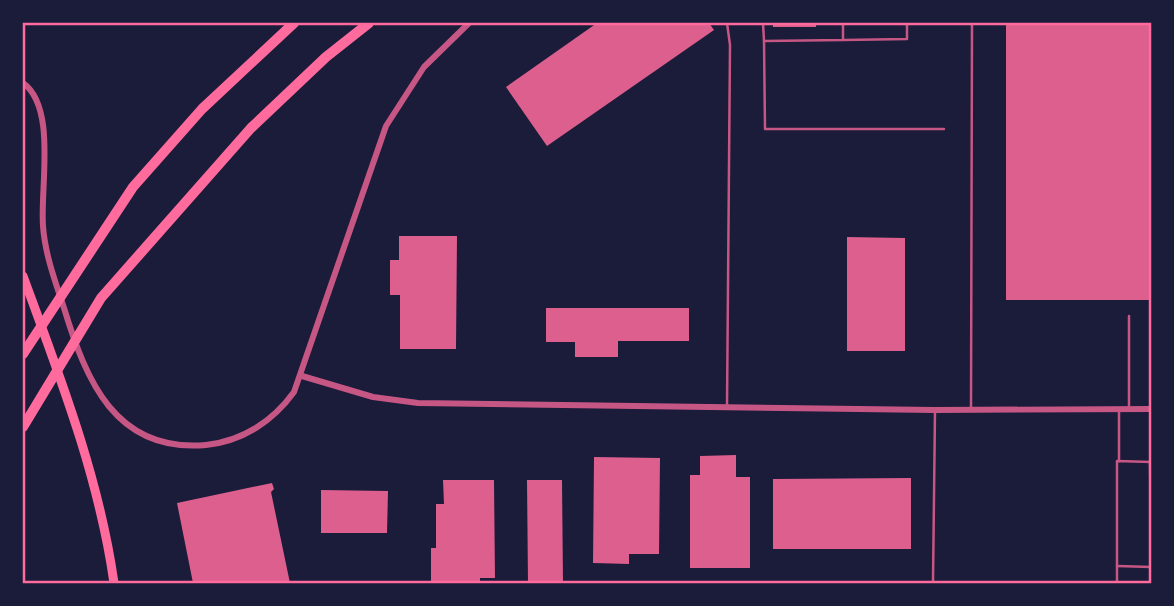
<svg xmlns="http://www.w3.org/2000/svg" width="1174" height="606" font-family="'Titillium Web',sans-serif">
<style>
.building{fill:#dd5f8e}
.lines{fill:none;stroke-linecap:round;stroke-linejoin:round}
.service{stroke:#c65784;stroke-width:2.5}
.minor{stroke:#c65784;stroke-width:6}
.primary{stroke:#ff6b9d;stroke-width:9}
.motorway{stroke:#ff6b9d;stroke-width:10}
.neatline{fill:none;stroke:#ff6b9d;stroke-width:2.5}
</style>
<rect width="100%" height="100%" fill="#1b1b3a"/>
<!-- building -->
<g class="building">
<path d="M 597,23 L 709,23 L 714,30 L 547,146 L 506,87 Z"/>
<rect x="773" y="23" width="43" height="4"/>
<rect x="1006" y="23" width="145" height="277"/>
<path d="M 399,236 L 457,236 L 456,349 L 400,349 L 400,295 L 390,295 L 390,260 L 399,260 Z"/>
<path d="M 847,237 L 905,238 L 905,351 L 847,351 Z"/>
<path d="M 546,308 L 689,308 L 689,341 L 618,341 L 618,357 L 575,357 L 575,342 L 546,342 Z"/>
<path d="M 736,455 L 736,477 L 750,477 L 750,568 L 690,568 L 690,475 L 700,475 L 700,456 Z"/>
<path d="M 594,457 L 660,458 L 659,554 L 629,554 L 629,564 L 593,563 Z"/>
<path d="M 911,478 L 911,549 L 773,549 L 773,479 Z"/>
<path d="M 443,480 L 494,480 L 495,578 L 480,578 L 480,583 L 431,583 L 431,548 L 436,548 L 436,504 L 444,504 Z"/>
<path d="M 527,480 L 562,480 L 563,583 L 528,583 Z"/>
<path d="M 272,483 L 274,489 L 271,492 L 290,583 L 193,583 L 177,503 Z"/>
<path d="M 321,490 L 388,491 L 387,533 L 321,533 Z"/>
</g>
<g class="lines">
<!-- service -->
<g class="service">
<path d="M 727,23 L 730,45 L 727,407"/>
<path d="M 763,23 L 764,41 L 843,40 L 843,23"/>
<path d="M 843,40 L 907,39 L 907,23"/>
<path d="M 764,41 L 765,129 L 944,129"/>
<path d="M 1129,316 L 1129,409"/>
<path d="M 971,409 L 972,23"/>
<path d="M 1119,409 L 1119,461"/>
<path d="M 1150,462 L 1151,538"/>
<path d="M 1117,566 L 1151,567"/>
<path d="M 933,583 L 935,410"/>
<path d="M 1117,583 L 1117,461 L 1151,462"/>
</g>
<!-- minor -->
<g class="minor">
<path d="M 23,83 C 57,107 40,188 43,226 C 45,254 55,281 64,308 C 86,380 115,453 206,445 C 243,441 273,421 294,392 L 386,126 L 424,67 L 469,23"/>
<path d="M 302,376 L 373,397 L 418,403 L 935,410 L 1151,409"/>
</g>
<!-- primary -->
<path class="primary" d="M 23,276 C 60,377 99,477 114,583"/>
<!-- motorway -->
<g class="motorway">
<path d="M 23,354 L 133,187 L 202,109 L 294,23"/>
<path d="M 23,427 L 101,298 L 251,128 L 326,57 L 369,23"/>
</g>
</g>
<!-- border -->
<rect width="1174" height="606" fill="none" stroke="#1b1b3a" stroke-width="49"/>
<rect x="24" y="24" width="1126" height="558" class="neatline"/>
</svg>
